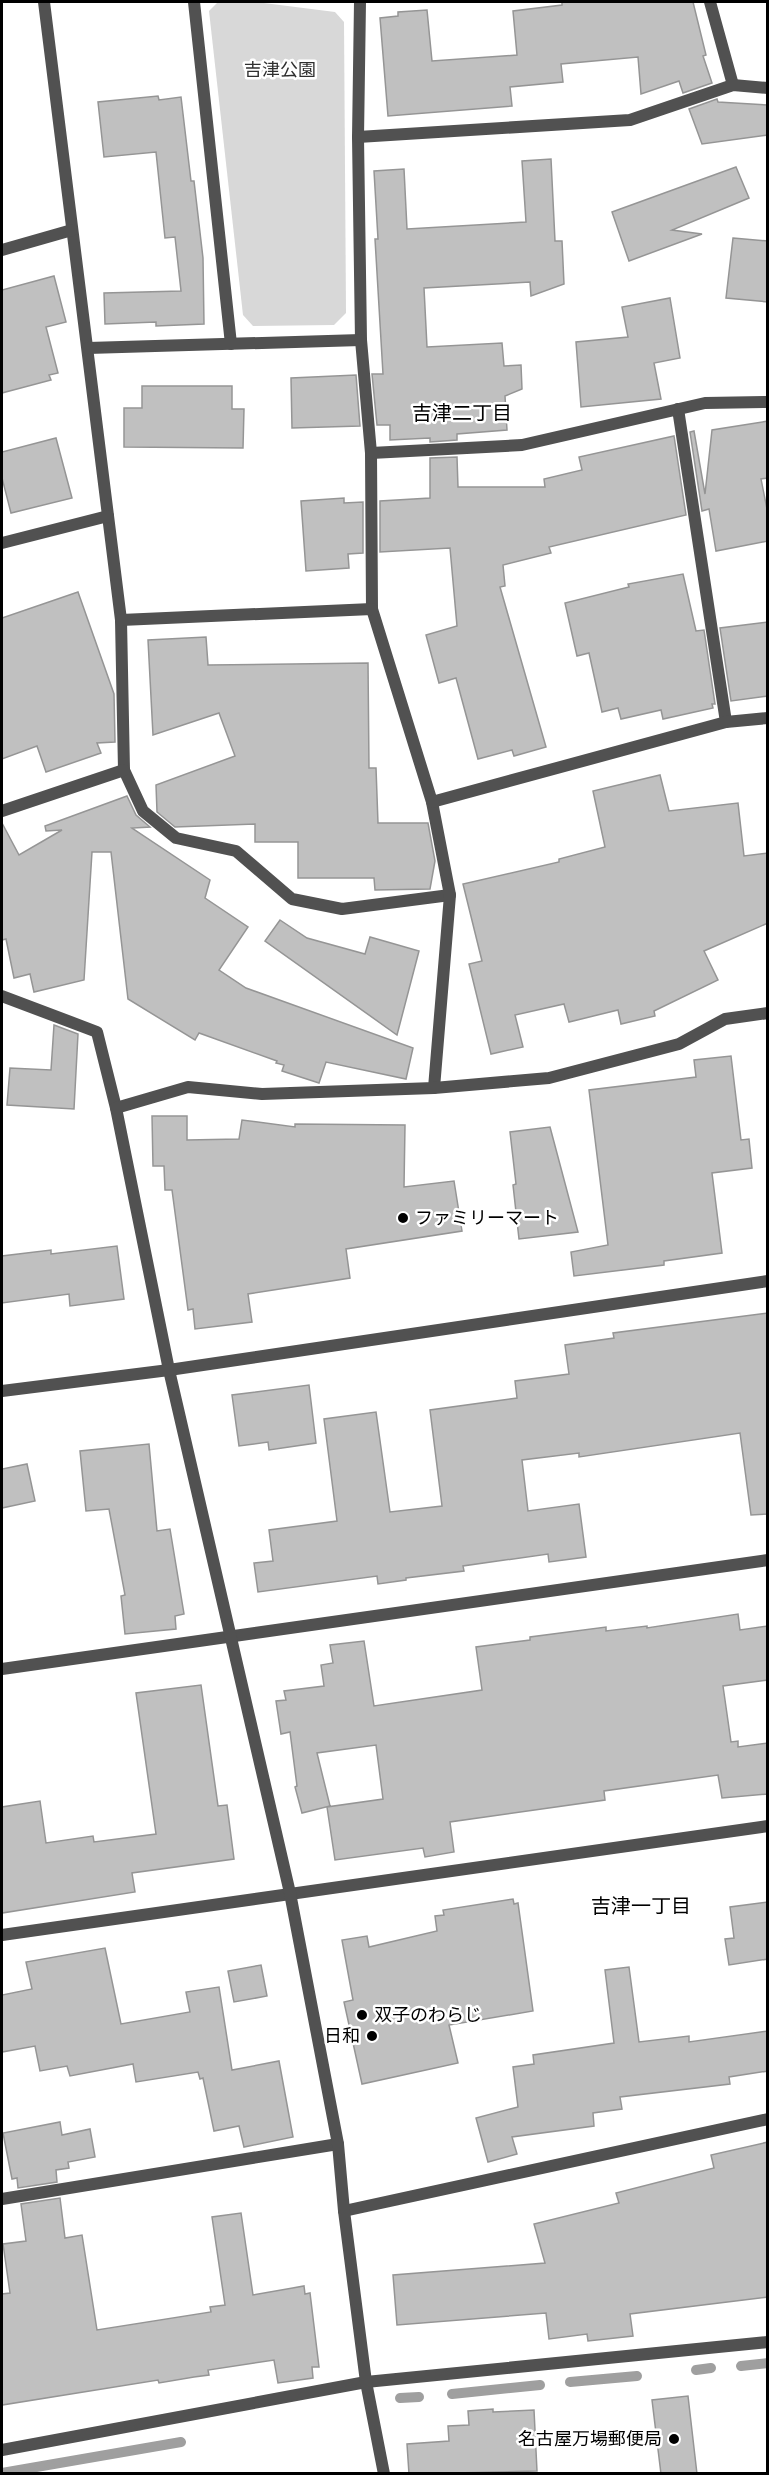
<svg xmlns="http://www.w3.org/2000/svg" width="769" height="2475" font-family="Arial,'Noto Sans JP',sans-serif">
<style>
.green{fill:#d8d8d8}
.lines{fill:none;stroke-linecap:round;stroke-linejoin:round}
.stream{stroke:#9f9f9f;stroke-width:10}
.building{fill:#c0c0c0;stroke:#959595;stroke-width:1.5}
.minor{stroke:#515151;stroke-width:12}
.tertiary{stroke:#515151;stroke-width:12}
.poi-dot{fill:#000;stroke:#fff;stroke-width:2}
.labels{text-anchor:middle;stroke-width:5;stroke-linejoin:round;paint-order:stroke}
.park-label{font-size:18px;fill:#2f2f2f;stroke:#fff}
.poi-label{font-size:18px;fill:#000;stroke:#fff;text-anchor:start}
.neighbourhood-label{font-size:20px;fill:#000;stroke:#fff}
</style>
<rect width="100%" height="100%" fill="#fff"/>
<!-- green -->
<path class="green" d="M 218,2 L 256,2 L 335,12 L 344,22 L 346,313 L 334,325 L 253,326 L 243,315 L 209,11 Z"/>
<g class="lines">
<!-- stream -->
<g class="stream">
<path d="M 741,2366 L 768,2363"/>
<path d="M 696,2370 L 711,2368"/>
<path d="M 570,2382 L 637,2376"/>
<path d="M 452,2394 L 540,2385"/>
<path d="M 400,2398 L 419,2397"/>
<path d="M 2,2473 L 181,2442"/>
</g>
</g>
<!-- building -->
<g class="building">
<path d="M 562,2 L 693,2 L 706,55 L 703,56 L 712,83 L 683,93 L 679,81 L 641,94 L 638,57 L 561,64 L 563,82 L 510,87 L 512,106 L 388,116 L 380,18 L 398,16 L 398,12 L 427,10 L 432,61 L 517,55 L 513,11 L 562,5 Z"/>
<path d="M 158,96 L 159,100 L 181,97 L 191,181 L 194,181 L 203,258 L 204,324 L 156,326 L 156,322 L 105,324 L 104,293 L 181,291 L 175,237 L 165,238 L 156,152 L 104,157 L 98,102 Z"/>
<path d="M 717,99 L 718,102 L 768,105 L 768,135 L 702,144 L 689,109 Z"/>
<path d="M 551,159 L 555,241 L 562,241 L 564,284 L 531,296 L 530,282 L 424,288 L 427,347 L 502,343 L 504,366 L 521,365 L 522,389 L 505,396 L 507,430 L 457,434 L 457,440 L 430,442 L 430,438 L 390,440 L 390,425 L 377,425 L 372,374 L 383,374 L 375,239 L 378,239 L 374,171 L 404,169 L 407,229 L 526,222 L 522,161 Z"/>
<path d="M 736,167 L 749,198 L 672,230 L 702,234 L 629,261 L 612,212 Z"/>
<path d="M 733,238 L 768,241 L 768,302 L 726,298 Z"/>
<path d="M 54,276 L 66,322 L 46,327 L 58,373 L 49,375 L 51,380 L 2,393 L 2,290 Z"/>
<path d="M 670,298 L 680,358 L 654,363 L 661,399 L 581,407 L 576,342 L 628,337 L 622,307 Z"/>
<path d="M 356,375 L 360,426 L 292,428 L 291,378 Z"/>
<path d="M 142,386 L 232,386 L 232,409 L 244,409 L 243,448 L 124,447 L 124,408 L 142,408 Z"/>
<path d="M 768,421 L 768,478 L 761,479 L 768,514 L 768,541 L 716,551 L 709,509 L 702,511 L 690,432 L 694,431 L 705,494 L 712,430 Z"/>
<path d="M 674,436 L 686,515 L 549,547 L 551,553 L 503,565 L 505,586 L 500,587 L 546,747 L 514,756 L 512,750 L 478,759 L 456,678 L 439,683 L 426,635 L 457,626 L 450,548 L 380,552 L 380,501 L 430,498 L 430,458 L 457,457 L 458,487 L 545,487 L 544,479 L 582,470 L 579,457 Z"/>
<path d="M 56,438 L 72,498 L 11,513 L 2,478 L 2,452 Z"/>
<path d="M 344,498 L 344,503 L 363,502 L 363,553 L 348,554 L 349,568 L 306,571 L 301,501 Z"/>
<path d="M 683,574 L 696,631 L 704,630 L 715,704 L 712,704 L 713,708 L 663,719 L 661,710 L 621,719 L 618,708 L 602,712 L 589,653 L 577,656 L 565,603 L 629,587 L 628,584 Z"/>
<path d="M 78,592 L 114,694 L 115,742 L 97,743 L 101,753 L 46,772 L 37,746 L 2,759 L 2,618 Z"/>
<path d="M 768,622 L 768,696 L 731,701 L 720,628 Z"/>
<path d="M 206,637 L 208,665 L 368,663 L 369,768 L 376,768 L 378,823 L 428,823 L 435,861 L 430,889 L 375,890 L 374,878 L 298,878 L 298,842 L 255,842 L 255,824 L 175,827 L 157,812 L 156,785 L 235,756 L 219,713 L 153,735 L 148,640 Z"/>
<path d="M 660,775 L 669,811 L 738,803 L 744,856 L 768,853 L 768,923 L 704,951 L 718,980 L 654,1011 L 655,1016 L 621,1024 L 618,1010 L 569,1022 L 564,1004 L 515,1015 L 523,1047 L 491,1054 L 469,964 L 482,961 L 463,884 L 559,862 L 559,859 L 605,847 L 593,791 Z"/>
<path d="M 127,796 L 136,815 L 150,827 L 132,828 L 210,880 L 205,898 L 248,927 L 219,970 L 246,988 L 413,1048 L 406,1079 L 326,1062 L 319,1083 L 282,1071 L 284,1065 L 276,1063 L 277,1061 L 199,1033 L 195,1040 L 128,999 L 111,852 L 92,852 L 84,980 L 34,992 L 30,974 L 14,978 L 6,939 L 2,940 L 2,823 L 19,855 L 62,830 L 46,831 L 45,826 Z"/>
<path d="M 280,920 L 307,938 L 365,954 L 370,937 L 419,951 L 397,1035 L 265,941 Z"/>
<path d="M 54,1025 L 78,1034 L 74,1109 L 7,1105 L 10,1068 L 51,1070 Z"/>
<path d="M 731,1056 L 741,1140 L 749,1139 L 752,1168 L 712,1173 L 722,1253 L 664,1261 L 664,1265 L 574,1276 L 571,1252 L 608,1245 L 589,1090 L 696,1077 L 694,1060 Z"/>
<path d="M 152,1116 L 187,1116 L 187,1140 L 239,1139 L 242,1120 L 295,1127 L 295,1124 L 405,1125 L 404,1187 L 454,1181 L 462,1231 L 346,1249 L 350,1278 L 248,1294 L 252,1322 L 195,1329 L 193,1309 L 188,1310 L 172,1190 L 165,1190 L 164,1166 L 153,1166 Z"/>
<path d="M 550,1127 L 578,1232 L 519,1239 L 513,1185 L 516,1184 L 510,1132 Z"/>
<path d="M 117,1246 L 124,1299 L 70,1306 L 69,1294 L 2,1303 L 2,1256 L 51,1250 L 51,1254 Z"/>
<path d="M 768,1313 L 768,1514 L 751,1515 L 740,1433 L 579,1457 L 579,1453 L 522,1460 L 528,1511 L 579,1504 L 586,1557 L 549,1562 L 548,1554 L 463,1566 L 464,1571 L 406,1578 L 406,1580 L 378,1584 L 377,1576 L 258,1592 L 254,1563 L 273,1561 L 269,1530 L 337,1521 L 324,1419 L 376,1412 L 390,1512 L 442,1506 L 430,1410 L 517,1398 L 515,1381 L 569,1374 L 565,1345 L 614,1338 L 613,1333 Z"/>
<path d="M 309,1385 L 316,1443 L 269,1450 L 268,1442 L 239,1446 L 232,1395 Z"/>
<path d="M 149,1444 L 157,1531 L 170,1529 L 184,1614 L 175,1616 L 176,1629 L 125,1634 L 121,1596 L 125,1595 L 109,1509 L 86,1511 L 80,1451 Z"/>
<path d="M 27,1464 L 35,1501 L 2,1508 L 2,1469 Z"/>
<path d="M 738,1614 L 740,1630 L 768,1626 L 768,1680 L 723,1686 L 731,1742 L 738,1741 L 738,1747 L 768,1743 L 768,1794 L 722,1798 L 718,1775 L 604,1791 L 605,1800 L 450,1822 L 454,1852 L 425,1857 L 423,1848 L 335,1860 L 327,1807 L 383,1799 L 376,1745 L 317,1753 L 330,1806 L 302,1813 L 295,1787 L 297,1786 L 290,1732 L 281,1734 L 276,1701 L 286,1700 L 284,1691 L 324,1686 L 321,1665 L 333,1663 L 330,1645 L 364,1641 L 374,1706 L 482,1690 L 476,1647 L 530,1640 L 530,1637 L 606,1627 L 606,1631 L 647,1626 L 647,1628 Z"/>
<path d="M 201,1685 L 218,1806 L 227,1805 L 234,1859 L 132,1873 L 135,1892 L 2,1913 L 2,1807 L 40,1801 L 46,1843 L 93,1836 L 94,1842 L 156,1834 L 136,1693 Z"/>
<path d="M 513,1899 L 514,1904 L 518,1903 L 533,2011 L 449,2025 L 458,2063 L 362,2084 L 344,2002 L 353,2000 L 342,1940 L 367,1936 L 369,1947 L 437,1931 L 435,1916 L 444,1915 L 443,1910 Z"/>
<path d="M 768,1902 L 768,1959 L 729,1965 L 725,1939 L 734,1938 L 730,1907 Z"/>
<path d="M 105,1948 L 121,2024 L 190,2012 L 186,1992 L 219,1987 L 232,2070 L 279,2061 L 293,2137 L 244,2147 L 239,2126 L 214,2131 L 203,2078 L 200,2079 L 198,2072 L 136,2082 L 133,2064 L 70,2076 L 67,2066 L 40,2071 L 35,2046 L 2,2052 L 2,1995 L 32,1989 L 26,1962 Z"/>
<path d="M 261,1965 L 267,1996 L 234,2002 L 228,1971 Z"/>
<path d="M 629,1967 L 639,2042 L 689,2036 L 689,2042 L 768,2031 L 768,2071 L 729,2077 L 730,2084 L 620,2097 L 622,2109 L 593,2113 L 594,2126 L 512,2137 L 517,2154 L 488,2162 L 476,2118 L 518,2107 L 513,2067 L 534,2064 L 533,2055 L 614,2043 L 605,1970 Z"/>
<path d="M 60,2122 L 62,2135 L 90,2129 L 95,2157 L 68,2162 L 69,2168 L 56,2170 L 57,2182 L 18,2188 L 17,2178 L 12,2179 L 3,2133 Z"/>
<path d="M 768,2142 L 768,2297 L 630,2314 L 633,2336 L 588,2341 L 587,2334 L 549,2339 L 546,2313 L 397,2325 L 393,2275 L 545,2263 L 534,2224 L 619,2203 L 616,2193 L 714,2168 L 711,2155 Z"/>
<path d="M 60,2198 L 65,2238 L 82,2235 L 97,2330 L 211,2312 L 210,2307 L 225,2305 L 212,2217 L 241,2213 L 253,2295 L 304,2286 L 305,2294 L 310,2293 L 319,2367 L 312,2367 L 313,2378 L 278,2383 L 274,2360 L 208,2370 L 209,2375 L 194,2377 L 159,2383 L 158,2380 L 2,2405 L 2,2294 L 10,2293 L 3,2244 L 26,2241 L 21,2204 Z"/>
<path d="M 688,2396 L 697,2474 L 661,2474 L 652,2400 Z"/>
<path d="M 493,2409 L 493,2412 L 534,2410 L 537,2471 L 409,2474 L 407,2444 L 449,2441 L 448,2426 L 469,2425 L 468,2411 Z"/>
</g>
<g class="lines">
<!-- minor -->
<g class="minor">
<path d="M 44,2 L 121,620 L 124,770 L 143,811 L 176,838 L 236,851 L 292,899 L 342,909 L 450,895"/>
<path d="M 194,2 L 231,344"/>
<path d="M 360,2 L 358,137 L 361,340 L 371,453 L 372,609 L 432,802 L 450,895 L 434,1088"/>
<path d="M 710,2 L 733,85"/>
<path d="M 358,137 L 630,120 L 733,85 L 768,88"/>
<path d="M 2,250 L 72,230"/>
<path d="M 88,348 L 361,340"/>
<path d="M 678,409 L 726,722"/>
<path d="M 371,453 L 522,445 L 705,403 L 768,402"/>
<path d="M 2,543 L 108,516"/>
<path d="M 121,620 L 372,609"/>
<path d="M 432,802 L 726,722 L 768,718"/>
<path d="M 2,811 L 124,770"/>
<path d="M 2,996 L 97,1032 L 116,1108"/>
<path d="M 2,1669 L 768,1560"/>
<path d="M 2,1935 L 768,1826"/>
<path d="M 2,2199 L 338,2144"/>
<path d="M 344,2211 L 768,2119"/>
<path d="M 2,2450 L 366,2382 L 768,2342"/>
<path d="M 384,2474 L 366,2382 L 344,2211 L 338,2144 L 290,1893 L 169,1370 L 116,1108 L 188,1087 L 262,1094 L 434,1088 L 549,1078 L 679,1044 L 725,1019 L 768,1013"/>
</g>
<!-- tertiary -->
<path class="tertiary" d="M 2,1391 L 169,1370 L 768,1281"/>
</g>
<!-- markers -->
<g class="poi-dot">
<circle cx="403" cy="1218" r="6"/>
<circle cx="362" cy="2015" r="6"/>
<circle cx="372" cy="2036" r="6"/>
<circle cx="674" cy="2439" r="6"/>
</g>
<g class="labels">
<!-- park labels -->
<g class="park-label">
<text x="280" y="76">吉津公園</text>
</g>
<!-- poi labels -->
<g class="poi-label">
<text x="415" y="1224">ファミリーマート</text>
<text x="374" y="2021">双子のわらじ</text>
<text x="360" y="2042" text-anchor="end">日和</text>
<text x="662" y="2445" text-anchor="end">名古屋万場郵便局</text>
</g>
<!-- neighbourhood labels -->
<g class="neighbourhood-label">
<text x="462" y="420">吉津二丁目</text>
<text x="641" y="1913">吉津一丁目</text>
</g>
</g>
<!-- border -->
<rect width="769" height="2475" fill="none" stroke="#000000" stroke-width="6"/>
</svg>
